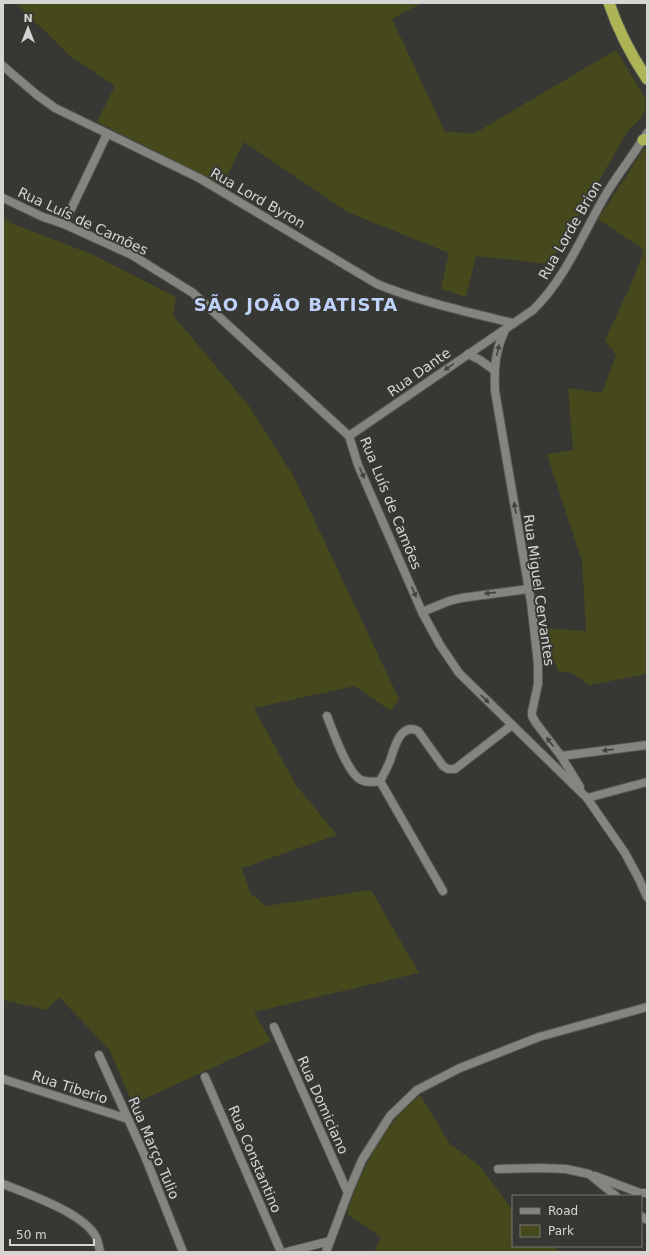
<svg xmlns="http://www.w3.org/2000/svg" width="650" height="1255" font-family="'DejaVu Sans',sans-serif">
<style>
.green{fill:#45491b}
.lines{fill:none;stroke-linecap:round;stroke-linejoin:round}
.minor-casing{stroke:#555553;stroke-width:10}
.trunk-casing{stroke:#555553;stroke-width:13}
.minor{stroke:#848581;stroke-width:8}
.trunk{stroke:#acb456;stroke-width:11}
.oneway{fill:#434440}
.labels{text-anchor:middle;stroke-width:4;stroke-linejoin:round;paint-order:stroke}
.street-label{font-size:14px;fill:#d4d4d2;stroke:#373834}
.district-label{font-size:18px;font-weight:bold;letter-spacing:1px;fill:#bed2fa;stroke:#373834}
</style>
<rect width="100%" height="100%" fill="#373834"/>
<!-- green -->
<g class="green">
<path d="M 16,3 L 422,3 L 392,19 L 445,132 L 475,133 L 616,50 L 644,96 C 650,112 639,120 628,131 L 550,264 L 476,256 L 466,297 L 441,289 L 449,253 L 347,212 L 244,142 L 222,185 L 97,122 L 115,86 L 70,56 Z"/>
<path d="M 644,149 L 647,149 L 647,674 L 589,685 L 572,673 L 559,672 L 552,656 L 544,656 L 544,628 L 586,631 L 582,561 L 547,454 L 573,450 L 568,388 L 602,393 L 616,355 L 605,340 L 633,280 L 644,250 L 598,219 Z"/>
<path d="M 3,216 L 13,224 L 89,253 L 176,297 L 173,315 L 249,406 L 294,477 L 399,699 L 391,711 L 355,686 L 254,708 L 296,785 L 337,835 L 242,868 L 250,893 L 266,906 L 371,890 L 419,973 L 254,1012 L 271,1041 L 133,1104 L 109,1049 L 59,997 L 47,1010 L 3,1000 Z"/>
<path d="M 420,1095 L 450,1144 L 480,1166 L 513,1211 L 513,1246 L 550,1246 L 562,1252 L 374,1252 L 381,1237 L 347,1214 C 357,1179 375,1144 398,1116 C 404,1108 413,1102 420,1095 Z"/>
</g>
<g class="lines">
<!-- minor casing -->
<g class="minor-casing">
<g id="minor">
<path d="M 3,66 L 37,95 L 55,108 L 199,178 L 377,284 C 421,302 467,312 513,323"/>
<path d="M 3,198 L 43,217 L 64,224 L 132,255 L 193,293 L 349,436 L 358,465 L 422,612 L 440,645 L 459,673 L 587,798 L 625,853 L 639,879 L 647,897"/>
<path d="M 64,224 L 107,134"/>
<path d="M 505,330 C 495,351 494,368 495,391 L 531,602 L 538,664 L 538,684 L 532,712 L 532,716 L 536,723 L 561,756 L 580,787"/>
<path d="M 468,354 L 480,360 L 494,370"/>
<path d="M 349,436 L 533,310 C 566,278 583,233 606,194 C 619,173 634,154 647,133"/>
<path d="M 422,612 L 449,601 L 461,598 L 528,589"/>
<path d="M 327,716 C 333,731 347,773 361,780 C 368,783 374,782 380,781 C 384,774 387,768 390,761 C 394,749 400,722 418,731 L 443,766 L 448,769 L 455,769 L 512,725"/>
<path d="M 561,756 L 647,745"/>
<path d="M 380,781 L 443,891"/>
<path d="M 587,798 L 647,782"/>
<path d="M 274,1027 L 348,1193"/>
<path d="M 99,1055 L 144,1154 L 183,1252"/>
<path d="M 205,1077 L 281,1252"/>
<path d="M 3,1079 L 128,1119"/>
<path d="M 498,1169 L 540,1168 L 566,1169 L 589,1174 L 616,1196"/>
<path d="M 595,1176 L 640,1193 L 647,1193"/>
<path d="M 3,1184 C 28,1194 84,1213 96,1237 C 98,1241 99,1247 100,1252"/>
<path d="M 641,1216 L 647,1220"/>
<path d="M 287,1252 L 330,1241"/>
<path d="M 326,1252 L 348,1193 L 362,1160 L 390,1116 L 417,1090 L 460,1068 L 539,1037 L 647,1007"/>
</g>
</g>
<!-- trunk casing -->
<g class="trunk-casing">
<g id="trunk">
<path d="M 609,3 C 618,30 631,55 647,79"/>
<path d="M 643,140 L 647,139"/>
</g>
</g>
<!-- minor -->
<use href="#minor" class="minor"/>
<!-- trunk -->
<use href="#trunk" class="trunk"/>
</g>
<!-- one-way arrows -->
<defs><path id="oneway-solid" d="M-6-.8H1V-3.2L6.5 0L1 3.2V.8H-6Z"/></defs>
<g class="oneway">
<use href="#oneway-solid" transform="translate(498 350) rotate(-77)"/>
<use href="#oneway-solid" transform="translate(449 367) rotate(145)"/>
<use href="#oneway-solid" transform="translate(362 473) rotate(66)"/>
<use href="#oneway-solid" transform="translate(515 508) rotate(-100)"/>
<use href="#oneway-solid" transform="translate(414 592) rotate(66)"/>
<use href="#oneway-solid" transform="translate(490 593) rotate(174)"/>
<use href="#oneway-solid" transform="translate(485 699) rotate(44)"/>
<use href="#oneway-solid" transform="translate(550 742) rotate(-127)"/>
<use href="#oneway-solid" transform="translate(608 750) rotate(173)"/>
</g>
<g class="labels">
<!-- street labels -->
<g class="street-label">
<text transform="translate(258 198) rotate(30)" y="5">Rua Lord Byron</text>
<text transform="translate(83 221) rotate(25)" y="5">Rua Luís de Camões</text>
<text transform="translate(570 230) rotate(-60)" y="5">Rua Lorde Brion</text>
<text transform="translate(419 372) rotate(-35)" y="5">Rua Dante</text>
<text transform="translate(391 503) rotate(68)" y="5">Rua Luís de Camões</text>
<text transform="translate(539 590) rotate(82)" y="5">Rua Miguel Cervantes</text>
<text transform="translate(70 1087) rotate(18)" y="5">Rua Tiberio</text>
<text transform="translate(323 1105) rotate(66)" y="5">Rua Domiciano</text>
<text transform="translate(154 1148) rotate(67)" y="5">Rua Março Tulio</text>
<text transform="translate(255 1159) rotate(67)" y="5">Rua Constantino</text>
</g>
<!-- district labels -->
<g class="district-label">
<text x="296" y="311">SÃO JOÃO BATISTA</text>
</g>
</g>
<!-- border -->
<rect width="650" height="1255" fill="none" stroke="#d4d4d2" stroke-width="8"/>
<!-- legend -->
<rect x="512" y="1195" width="130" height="52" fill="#373834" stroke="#767673"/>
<rect x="520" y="1208" width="20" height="6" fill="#848581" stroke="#767673"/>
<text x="548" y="1215" font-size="12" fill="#d4d4d2">Road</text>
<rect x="520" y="1225" width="20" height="12" fill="#45491b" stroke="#767673"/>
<text x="548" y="1235" font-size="12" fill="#d4d4d2">Park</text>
<!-- north arrow -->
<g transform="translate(28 28)" stroke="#373834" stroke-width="3" paint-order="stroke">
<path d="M0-3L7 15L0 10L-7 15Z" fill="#d4d4d2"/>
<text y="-6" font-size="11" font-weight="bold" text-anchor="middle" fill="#d4d4d2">N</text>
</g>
<!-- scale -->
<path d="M10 1239v6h84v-6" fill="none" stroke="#d4d4d2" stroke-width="2"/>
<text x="16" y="1239" font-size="12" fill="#d4d4d2" stroke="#373834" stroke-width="3" paint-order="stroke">50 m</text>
</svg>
